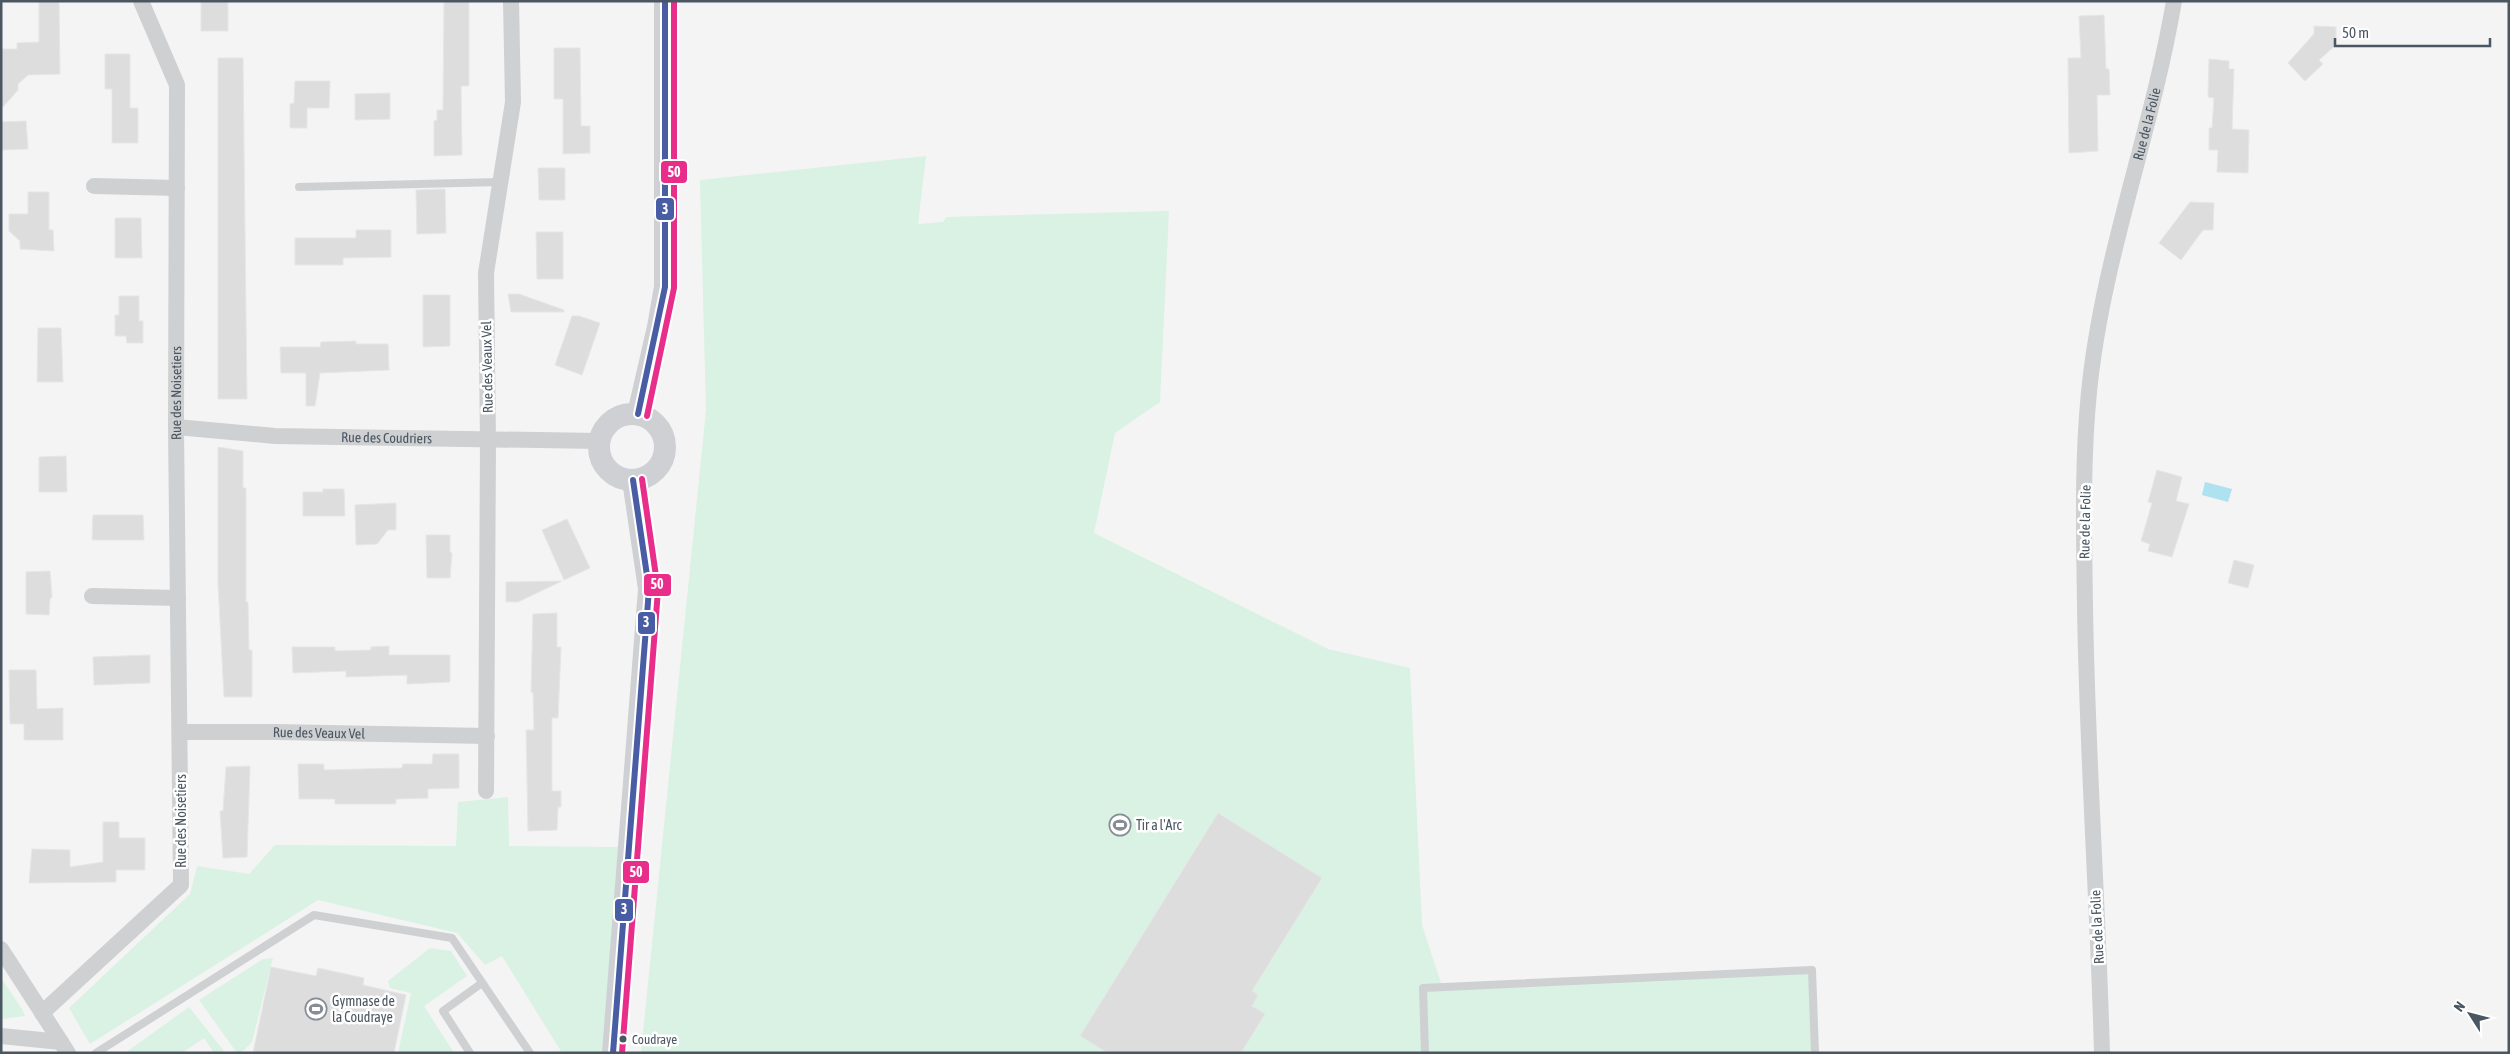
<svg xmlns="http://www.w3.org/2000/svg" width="2510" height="1054" font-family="'Asap Condensed',sans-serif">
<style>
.green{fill:#d9f2e3}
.water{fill:#aee2f0}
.building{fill:#ddddde;stroke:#e5e6e7}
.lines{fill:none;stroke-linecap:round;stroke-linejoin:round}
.lane{stroke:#ced0d2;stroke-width:8}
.street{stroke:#ced0d2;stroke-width:16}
.secondary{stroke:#ced0d4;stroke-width:22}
.bus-1-casing{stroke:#fff;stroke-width:10}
.bus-2-casing{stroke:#fff;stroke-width:10}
.bus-1{stroke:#495da4;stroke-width:6}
.bus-2{stroke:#e92d8b;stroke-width:6}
.bus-dot{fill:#4a5661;stroke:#fff;stroke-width:2}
.labels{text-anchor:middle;stroke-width:5;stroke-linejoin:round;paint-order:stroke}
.bus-label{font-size:13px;fill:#4a5661;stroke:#fff;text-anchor:start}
.street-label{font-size:14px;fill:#4a5661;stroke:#fff}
.poi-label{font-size:14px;fill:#4a5661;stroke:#fff;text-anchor:start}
.line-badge{stroke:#fff;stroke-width:2}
.badge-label{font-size:14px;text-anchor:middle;font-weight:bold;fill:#fff}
</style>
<rect width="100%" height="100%" fill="#f4f4f4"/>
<!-- green -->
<g class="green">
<path d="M 926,156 L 918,224 L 943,222 L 946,217 L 1169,211 L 1160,402 L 1115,433 L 1094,533 L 1328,649 L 1410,668 L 1422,925 L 1443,989 L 1812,970 L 1815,1053 L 641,1053 L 706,410 L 700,180 Z"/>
<path d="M 508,797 L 509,846 L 618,847 L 603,1053 L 562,1053 L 502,956 L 485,965 L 457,933 L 318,900 L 90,1044 L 69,1008 L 190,894 L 197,866 L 249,874 L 275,845 L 456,846 L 458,802 Z"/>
<path d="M 430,948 L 451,951 L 467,976 L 424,1006 L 454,1053 L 398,1053 L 411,993 L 390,988 L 388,981 Z"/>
<path d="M 273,958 L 252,1042 L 241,1053 L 237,1053 L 199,1000 L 263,959 Z"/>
<path d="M 1,978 L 22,1009 L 25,1016 L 1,1019 Z"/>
<path d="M 189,1007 L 224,1051 L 222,1053 L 214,1053 L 204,1038 L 182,1053 L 125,1053 Z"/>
</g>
<!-- water -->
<path class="water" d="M 2205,482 L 2232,489 L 2228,502 L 2202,495 Z"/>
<!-- building -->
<g class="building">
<path d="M 39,1 L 59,1 L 60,74 L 28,75 L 18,84 L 18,90 L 1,109 L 1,49 L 17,49 L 17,43 L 39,42 Z"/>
<rect x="201" y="1" width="27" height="30"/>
<path d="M 444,1 L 469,1 L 469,86 L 461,86 L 462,155 L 434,156 L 434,121 L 437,120 L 437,110 L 443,110 Z"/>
<path d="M 2104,15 L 2106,69 L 2109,69 L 2110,95 L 2097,95 L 2098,151 L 2069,153 L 2068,58 L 2081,58 L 2079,16 Z"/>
<path d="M 2314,26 L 2336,27 L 2336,45 L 2319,60 L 2323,64 L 2305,81 L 2288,63 L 2314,34 Z"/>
<path d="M 554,48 L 580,48 L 581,126 L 590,126 L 590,153 L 563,154 L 563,99 L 554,99 Z"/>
<path d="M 105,54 L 130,54 L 130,108 L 138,108 L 138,143 L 112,143 L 112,89 L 105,89 Z"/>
<path d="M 218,58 L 243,58 L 247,399 L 218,399 Z"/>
<path d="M 2209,59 L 2229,61 L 2229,69 L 2234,69 L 2232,129 L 2249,130 L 2248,173 L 2217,172 L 2218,150 L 2209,150 L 2209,128 L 2212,128 L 2214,98 L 2208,97 Z"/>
<path d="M 295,81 L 330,81 L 329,108 L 307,108 L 307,128 L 290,128 L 290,104 L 294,103 Z"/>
<path d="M 390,93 L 390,119 L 355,120 L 355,94 Z"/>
<path d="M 26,121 L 28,149 L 1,150 L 1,122 Z"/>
<path d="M 538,168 L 565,168 L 565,200 L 539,200 Z"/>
<path d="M 445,189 L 446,233 L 417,234 L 416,190 Z"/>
<path d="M 28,192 L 49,192 L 49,230 L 53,230 L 54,251 L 20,249 L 20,241 L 9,231 L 9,214 L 28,214 Z"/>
<path d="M 2190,202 L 2214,203 L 2213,230 L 2203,230 L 2181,260 L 2159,243 Z"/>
<path d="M 115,218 L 141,218 L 142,258 L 115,258 Z"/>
<path d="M 356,230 L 391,230 L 391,257 L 343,258 L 343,265 L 295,265 L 295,238 L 356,238 Z"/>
<path d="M 536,232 L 563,232 L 563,279 L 537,279 Z"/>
<path d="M 508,294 L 519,294 L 564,310 L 564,312 L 511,312 Z"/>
<path d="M 423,295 L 450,295 L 450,346 L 423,347 Z"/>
<path d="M 119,296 L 139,296 L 139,321 L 143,321 L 143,343 L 127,343 L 126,336 L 115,336 L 115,315 L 119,315 Z"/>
<path d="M 572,316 L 579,316 L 600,323 L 582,375 L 555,365 Z"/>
<path d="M 38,328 L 61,328 L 63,382 L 37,382 Z"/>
<path d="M 356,341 L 356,344 L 388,344 L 389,370 L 320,373 L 315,406 L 306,406 L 306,373 L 281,373 L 280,347 L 320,347 L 321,342 Z"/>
<path d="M 218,447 L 243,451 L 243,488 L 246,488 L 246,602 L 248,602 L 249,650 L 252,650 L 252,697 L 224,697 L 218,583 Z"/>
<path d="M 66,456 L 67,492 L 39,492 L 39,457 Z"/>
<path d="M 2157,470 L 2182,477 L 2176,501 L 2189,504 L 2172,557 L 2148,551 L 2150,544 L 2141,541 L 2152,503 L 2148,502 Z"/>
<path d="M 323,489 L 344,489 L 345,516 L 303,516 L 303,492 L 323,492 Z"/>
<path d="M 396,503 L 396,530 L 388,530 L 377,544 L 356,545 L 355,505 Z"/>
<path d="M 93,515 L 143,515 L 144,540 L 92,540 Z"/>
<path d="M 567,519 L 590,568 L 564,580 L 542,530 Z"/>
<path d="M 426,535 L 450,535 L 450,552 L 452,553 L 450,578 L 427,578 Z"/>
<path d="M 2234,560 L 2254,565 L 2248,588 L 2228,583 Z"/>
<path d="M 50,571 L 52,597 L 50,599 L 49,615 L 26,614 L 26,572 Z"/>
<path d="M 562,581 L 518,602 L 506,602 L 506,582 Z"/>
<path d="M 557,613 L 557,647 L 561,647 L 558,718 L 552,718 L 552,791 L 561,791 L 561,807 L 558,807 L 557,830 L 528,831 L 526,730 L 534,730 L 533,693 L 531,692 L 533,614 Z"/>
<path d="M 389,646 L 389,655 L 450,655 L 450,682 L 407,684 L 407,675 L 346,677 L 346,671 L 293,673 L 292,647 L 335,647 L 335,651 L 371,650 L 371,647 Z"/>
<path d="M 150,655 L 150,683 L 94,685 L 93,657 Z"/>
<path d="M 9,670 L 36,670 L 37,709 L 63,708 L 63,740 L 24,740 L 24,724 L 10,724 Z"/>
<path d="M 433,754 L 459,754 L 459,788 L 428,789 L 428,798 L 396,799 L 396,804 L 335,804 L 335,799 L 299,799 L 298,764 L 324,764 L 324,770 L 402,768 L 403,764 L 432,764 Z"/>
<path d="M 250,766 L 247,857 L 223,858 L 220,811 L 223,811 L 226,767 Z"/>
<path d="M 1218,813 L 1322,878 L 1252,991 L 1258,995 L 1252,1006 L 1265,1014 L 1241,1053 L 1108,1053 L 1080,1036 Z"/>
<path d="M 103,822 L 119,822 L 119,838 L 145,838 L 145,870 L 116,870 L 116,882 L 29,883 L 32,849 L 70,850 L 70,867 L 103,862 Z"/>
<path d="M 271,967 L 316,976 L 318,968 L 364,978 L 363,985 L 406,995 L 394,1053 L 253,1053 Z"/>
</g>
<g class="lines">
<!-- lane -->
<g class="lane">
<path d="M 299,187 L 500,182"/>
<path d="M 96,1053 L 314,915 L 452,938 L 530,1053"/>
<path d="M 470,1053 L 443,1011 L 482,983"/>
<path d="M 1425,1053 L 1423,988 L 1812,970 L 1815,1053"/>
</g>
<!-- street -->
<g class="street">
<path d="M 94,186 L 177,188"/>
<path id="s1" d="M 176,427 L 275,436 L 599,441"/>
<path d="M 92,596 L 178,598"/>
<path id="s2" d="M 181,732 L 276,732 L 487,736"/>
<path d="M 486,791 L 488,441 L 486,273 L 513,102 L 511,1"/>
<path d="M 1,949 L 68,1053"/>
<path id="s3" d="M 42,1013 L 181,885 L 176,427 L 177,85 L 141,1"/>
<path d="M 1,1036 L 61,1042"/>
<path id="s4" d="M 2102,1053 C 2098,903 2087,754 2085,605 C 2084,534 2082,462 2089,392 C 2102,259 2152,132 2174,1"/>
</g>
<!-- secondary -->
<g class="secondary">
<circle cx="632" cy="447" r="33"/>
<path d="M 638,414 L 658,327 L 665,287 L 665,1"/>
<path d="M 613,1053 L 649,589 L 633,480"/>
</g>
<!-- bus-1 casing -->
<g class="bus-1-casing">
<g id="bus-1">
<path d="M 638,414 L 665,287 L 665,1"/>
<path d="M 613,1053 L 649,589 L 633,480"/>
</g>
</g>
<!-- bus-2 casing -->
<g class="bus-2-casing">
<g id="bus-2">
<path d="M 647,416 L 674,288 L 674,1"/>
<path d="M 622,1053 L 658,590 L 642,479"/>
</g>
</g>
<!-- bus-1 -->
<use href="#bus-1" class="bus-1"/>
<!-- bus-2 -->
<use href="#bus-2" class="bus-2"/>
</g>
<!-- icons -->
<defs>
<g id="stadium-ring" transform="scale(1.125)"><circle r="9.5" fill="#fff" stroke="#868d94" stroke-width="1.5"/><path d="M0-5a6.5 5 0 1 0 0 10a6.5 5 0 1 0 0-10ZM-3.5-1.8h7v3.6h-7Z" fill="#868d94"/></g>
</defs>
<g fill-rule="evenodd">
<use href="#stadium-ring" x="1120" y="825"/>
<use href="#stadium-ring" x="316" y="1009"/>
</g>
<!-- markers -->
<circle class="bus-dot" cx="623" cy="1039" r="4.5"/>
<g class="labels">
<!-- bus labels -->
<g class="bus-label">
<text x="632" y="1044">Coudraye</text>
</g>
<!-- street labels -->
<g class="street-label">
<text dy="5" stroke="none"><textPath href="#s4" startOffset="936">Rue de la Folie</textPath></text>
<text transform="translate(487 367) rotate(-91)" y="5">Rue des Veaux Vel</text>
<text dy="5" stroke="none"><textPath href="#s3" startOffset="681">Rue des Noisetiers</textPath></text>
<text dy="5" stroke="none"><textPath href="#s1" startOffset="211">Rue des Coudriers</textPath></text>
<text transform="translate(2085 522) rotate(-89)" y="5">Rue de la Folie</text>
<text dy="5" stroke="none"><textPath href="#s2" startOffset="138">Rue des Veaux Vel</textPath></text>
<text transform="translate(181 821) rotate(-90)" y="5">Rue des Noisetiers</text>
<text transform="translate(2097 927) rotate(-93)" y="5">Rue de la Folie</text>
</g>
<!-- poi labels -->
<g class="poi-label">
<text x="1136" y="830">Tir a l'Arc</text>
<text x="332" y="1006">Gymnase de<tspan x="332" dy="16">la Coudraye</tspan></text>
</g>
</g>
<g class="line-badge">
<rect x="660" y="160" width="28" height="24" rx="5" fill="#e92d8b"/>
<rect x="655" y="197" width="20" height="24" rx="5" fill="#495da4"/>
<rect x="643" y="573" width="29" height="24" rx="5" fill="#e92d8b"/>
<rect x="637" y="611" width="19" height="24" rx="5" fill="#495da4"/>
<rect x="622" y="860" width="28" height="24" rx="5" fill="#e92d8b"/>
<rect x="614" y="898" width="20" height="24" rx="5" fill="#495da4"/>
</g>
<g class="badge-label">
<text x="674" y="177">50</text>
<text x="665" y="214">3</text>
<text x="657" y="589">50</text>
<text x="646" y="627">3</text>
<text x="636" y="877">50</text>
<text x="624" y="914">3</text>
</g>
<!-- border -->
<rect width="2510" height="1054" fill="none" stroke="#4a5661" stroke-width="5"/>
<!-- north arrow -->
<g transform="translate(2470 1014) rotate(306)" stroke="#ffffff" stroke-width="4" paint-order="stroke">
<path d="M0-4L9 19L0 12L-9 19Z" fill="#4a5661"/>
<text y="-8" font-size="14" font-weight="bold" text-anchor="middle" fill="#4a5661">N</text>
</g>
<!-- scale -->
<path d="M2335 38v8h155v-8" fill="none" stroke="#4a5661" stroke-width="2.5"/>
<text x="2342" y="38" font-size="15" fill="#4a5661" stroke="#ffffff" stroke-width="4" paint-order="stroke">50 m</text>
</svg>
